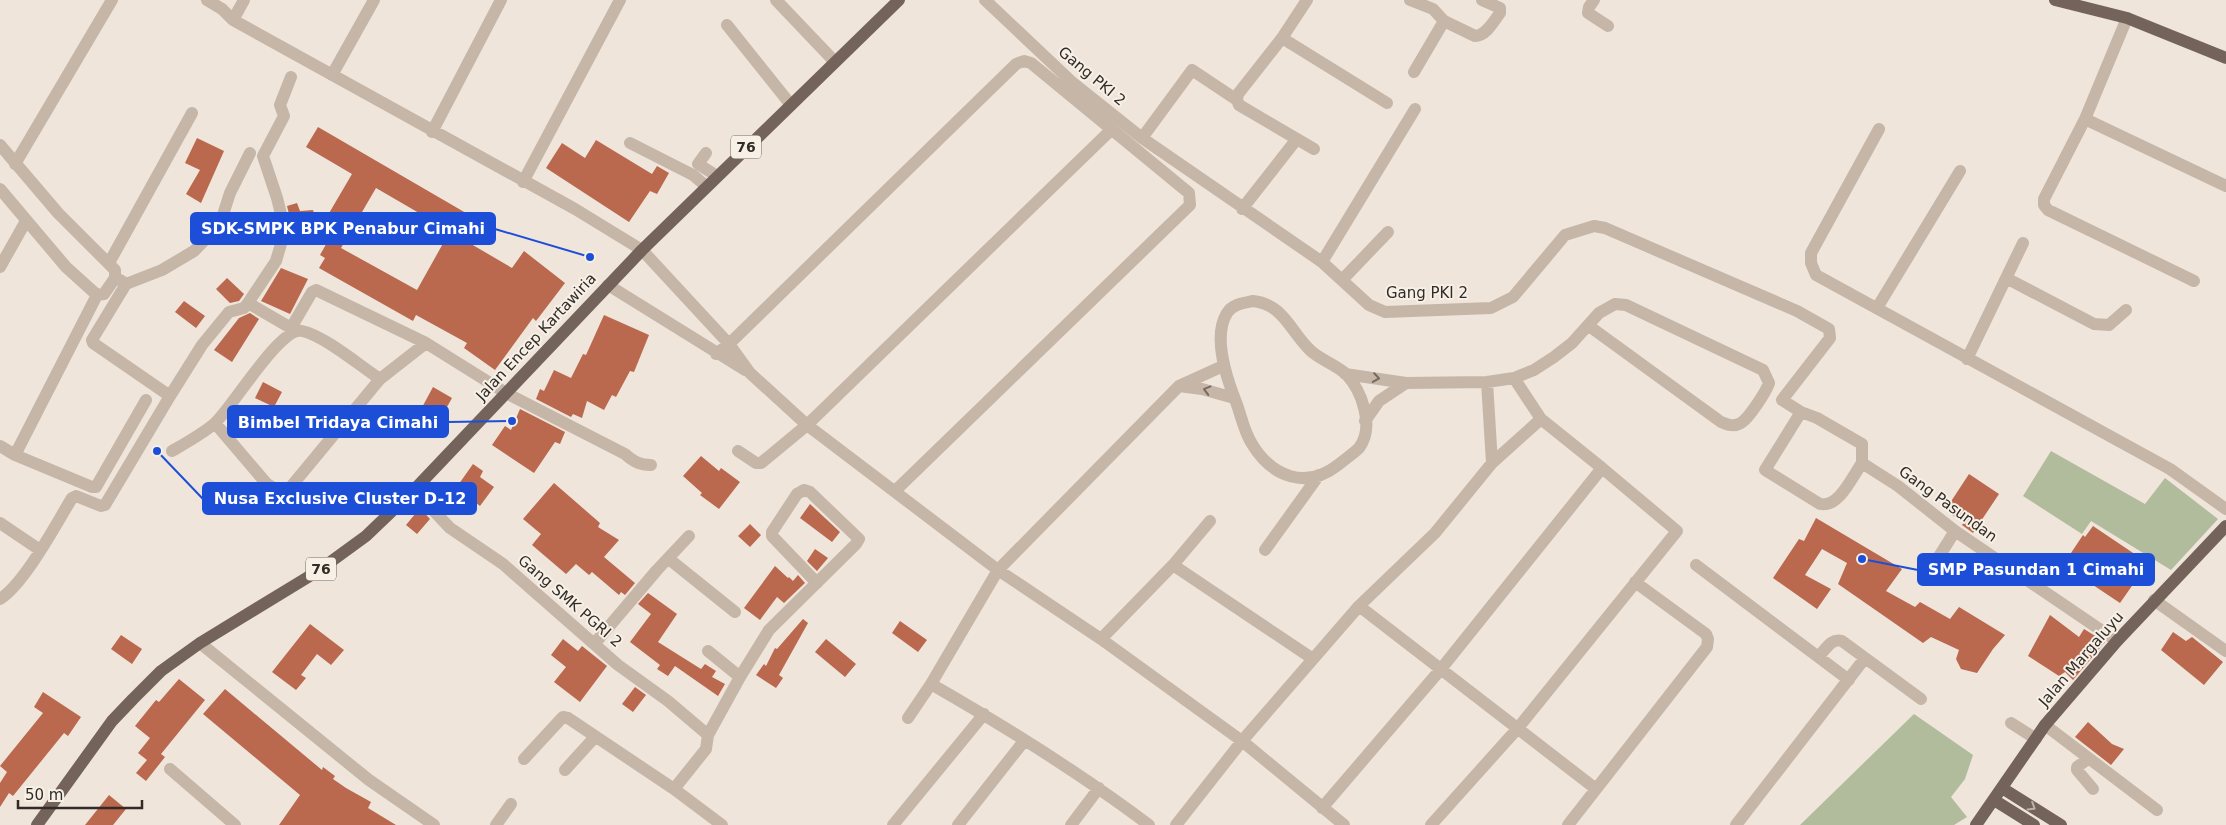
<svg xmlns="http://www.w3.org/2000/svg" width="2226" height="825" viewBox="0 0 2226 825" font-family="'DejaVu Sans',sans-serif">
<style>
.green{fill:#b1bc9c}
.building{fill:#ba684e;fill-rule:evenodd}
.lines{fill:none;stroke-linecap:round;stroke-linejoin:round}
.minor{stroke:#c6b6a8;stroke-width:12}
.major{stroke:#74635a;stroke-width:12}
.oneway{stroke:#756a61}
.oneway2{stroke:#bcb1a7}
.labels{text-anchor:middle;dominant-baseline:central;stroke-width:4;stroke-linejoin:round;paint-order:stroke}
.shield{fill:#f7f0e6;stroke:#6e6660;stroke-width:1}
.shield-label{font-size:14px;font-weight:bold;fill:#332b27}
.street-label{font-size:15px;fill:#332b27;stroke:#f7f0e6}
.leader{fill:none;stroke:#1d4ed8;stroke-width:2}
.callout-dot{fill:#1d4ed8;stroke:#f7f0e6;stroke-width:2}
.callout{fill:#1d4ed8;stroke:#1d4ed8;stroke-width:2}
.callout-label{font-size:16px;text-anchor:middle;font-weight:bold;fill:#fff}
</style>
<rect width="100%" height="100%" fill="#efe5db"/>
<!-- green -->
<path class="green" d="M 2051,451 L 2145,504 L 2165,478 L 2218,519 L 2171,570 L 2091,521 L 2082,534 L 2023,496 Z
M 1914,714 L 1973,755 L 1965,779 L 1951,797 L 1967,817 L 1954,825 L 1800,825 Z"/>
<!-- building -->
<path class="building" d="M 318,127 L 478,220 L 466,241 L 512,268 L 524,251 L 565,283 L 536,321 L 533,318 L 495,370 L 464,348 L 467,343 L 416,315 L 413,321 L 319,268 L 325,258 L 320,255 L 329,239 L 318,232 L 352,174 L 306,147 ZM 376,188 L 450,231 L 417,290 L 341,248 Z
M 197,138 L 224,151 L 201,203 L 186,194 L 200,170 L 185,163 Z
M 596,140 L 652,174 L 657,166 L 669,173 L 657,194 L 650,191 L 629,222 L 546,168 L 562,143 L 585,158 Z
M 297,203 L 300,211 L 313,210 L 314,214 L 291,222 L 287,206 Z
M 272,213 L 276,228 L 262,232 L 261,214 Z
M 281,268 L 308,279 L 290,314 L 261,301 Z
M 227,278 L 244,294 L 239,301 L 230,303 L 216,289 Z
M 184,301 L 205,316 L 196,328 L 175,312 Z
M 250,313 L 259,319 L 232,362 L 214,350 L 239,318 Z
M 604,315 L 649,335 L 634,372 L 630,371 L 616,397 L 612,395 L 604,410 L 587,401 L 582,418 L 573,414 L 571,417 L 536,399 L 540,389 L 544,391 L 554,370 L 571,378 L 583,354 L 586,355 Z
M 263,382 L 282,392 L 274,407 L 255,398 Z
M 433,387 L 452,398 L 438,423 L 419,413 Z
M 520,409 L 565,432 L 560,444 L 555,442 L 534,473 L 492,445 L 505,426 L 511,430 Z
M 701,456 L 719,471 L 721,468 L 740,482 L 719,509 L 700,495 L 702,493 L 683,476 Z
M 473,464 L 483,471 L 480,477 L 494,487 L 480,506 L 456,488 Z
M 1969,474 L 1999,494 L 1973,533 L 1962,525 L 1964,522 L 1952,515 L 1955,510 L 1948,506 Z
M 554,483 L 600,523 L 598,527 L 619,540 L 604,557 L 635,583 L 625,595 L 621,592 L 619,595 L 592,572 L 589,575 L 576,564 L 566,574 L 532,545 L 541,534 L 523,519 Z
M 810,504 L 840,532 L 832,542 L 800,518 Z
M 420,508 L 430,519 L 417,534 L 406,525 Z
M 1816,518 L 1902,569 L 1886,591 L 1915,607 L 1920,602 L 1950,619 L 1959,607 L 2005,635 L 1993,649 L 1977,673 L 1961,669 L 1956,659 L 1959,650 L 1931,637 L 1923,643 L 1838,584 L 1847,563 L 1822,549 L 1805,575 L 1831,589 L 1817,609 L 1773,578 L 1799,539 L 1804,541 Z
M 750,524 L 761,535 L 750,547 L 738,536 Z
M 2093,526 L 2148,563 L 2120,603 L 2063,565 L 2083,535 L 2085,537 Z
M 815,549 L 828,558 L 817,571 L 807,561 Z
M 775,566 L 788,578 L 789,577 L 793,581 L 798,575 L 805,583 L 784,603 L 777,597 L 760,620 L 744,608 Z
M 648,593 L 677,614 L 658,642 L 701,669 L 705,664 L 716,671 L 712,677 L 725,684 L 718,696 L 675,666 L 668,676 L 657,669 L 660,665 L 630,642 L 651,614 L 638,604 Z
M 2050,615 L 2079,637 L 2084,629 L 2105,642 L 2073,680 L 2065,672 L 2059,676 L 2028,656 Z
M 803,619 L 808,623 L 779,675 L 783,678 L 776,688 L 756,675 L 764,664 L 766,666 L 775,648 L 777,649 Z
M 900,621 L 927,640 L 918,652 L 892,633 Z
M 310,624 L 344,650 L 331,665 L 317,654 L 301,675 L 306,678 L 296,690 L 272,672 Z
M 2173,632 L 2186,641 L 2192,637 L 2223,662 L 2204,685 L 2161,650 Z
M 121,635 L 142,649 L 132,664 L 111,649 Z
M 563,639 L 578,651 L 582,646 L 607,666 L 580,702 L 554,682 L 566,667 L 551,655 Z
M 826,639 L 856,664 L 845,677 L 815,652 Z
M 179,679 L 205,700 L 161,754 L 165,757 L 146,781 L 136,773 L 147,760 L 138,753 L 150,738 L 135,726 L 156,700 L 159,702 Z
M 635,687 L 646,695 L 633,712 L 622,704 Z
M 225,689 L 322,770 L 323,767 L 335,776 L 333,779 L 346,788 L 371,802 L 368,808 L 396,825 L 279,825 L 300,795 L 203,714 Z
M 43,692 L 81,717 L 68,736 L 64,733 L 13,796 L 9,793 L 0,807 L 0,783 L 7,772 L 0,766 L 43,713 L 34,707 Z
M 2088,722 L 2112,744 L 2124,749 L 2111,765 L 2075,737 Z
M 109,795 L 126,809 L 113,825 L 85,825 Z"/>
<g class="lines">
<!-- minor -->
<path class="minor" d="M 207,0 L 222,9 L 233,20 L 575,209 L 642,250 L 729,344 L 750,373 L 807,425 L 998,570 L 1101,639 L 1242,741 L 1344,825
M 776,0 L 835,62
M 985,0 L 1073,83 L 1142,138 L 1322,262 L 1369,305 L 1385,312 L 1491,308 L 1513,297 L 1565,235 L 1594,226 L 1605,228 L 1797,311 L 1829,329 L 1830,338 L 1782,400 L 1801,412
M 1307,0 L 1282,38 L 1238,94 L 1237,100 L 1239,105 L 1314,149
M 1410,0 L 1433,9 L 1444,21 L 1475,36 C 1486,36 1494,21 1500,13 L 1500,8 L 1482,0
M 1594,0 L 1589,7 L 1588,13 L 1608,26
M 2127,18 L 2085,119 L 2044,199 L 2044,205 L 2048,210 L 2194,281
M 233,20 L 244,0
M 727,25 L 791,105
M 1282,38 L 1387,103
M 1414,72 L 1444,21
M 332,75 L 374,0
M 291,77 L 280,105 L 284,116 L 263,156 L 277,198 L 285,230 L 276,261 L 248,303 L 291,328 L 312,292 L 316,290 L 426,343 L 506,393 L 625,454 C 634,462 640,465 651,465
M 2085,119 L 2226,186
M 1879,129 L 1811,253 L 1811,263 L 1816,275 L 2170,469 L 2226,509
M 432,132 L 501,0
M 1142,138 L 1192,70 L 1237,100
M 630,143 L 693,175 L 706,186
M 0,145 L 58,213 L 115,270 L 115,278 L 104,294 L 97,295 L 66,267 L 0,189
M 706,153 L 698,164 L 717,176
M 15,164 L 112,0
M 523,182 L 620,0
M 1242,209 L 1296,140
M 1322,262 L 1415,109
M 109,263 L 192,113
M 0,267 L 26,221
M 2006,278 L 2094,324 L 2109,325 L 2126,310
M 120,280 L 126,284 L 162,270 L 194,251 L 220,224 L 230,193 L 250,153
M 1342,280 L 1388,232
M 608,285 L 745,370
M 1253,301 C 1284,304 1291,333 1311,351 C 1321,360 1336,365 1346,374 C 1362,391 1375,427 1359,448 C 1353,454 1345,459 1338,465 C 1306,490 1272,477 1252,444 C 1244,432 1241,415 1236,402 C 1227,379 1212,337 1227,313 C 1233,304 1243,303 1253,301 Z
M 1877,308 L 1960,171
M 716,354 L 729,344 L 1016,64 L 1024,61 L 1031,63 L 1189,193 L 1190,205 L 895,491
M 1967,359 L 2023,243
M 1345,374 L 1406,383 L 1487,382 L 1514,378 L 1534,370 L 1554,357 L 1572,343 L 1599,313 L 1615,304 L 1626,305 L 1763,370 L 1769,383 C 1766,392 1749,418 1741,423 C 1734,427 1728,425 1721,422 L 1589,326
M 1514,378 L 1541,419 L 1602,468
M 1487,382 L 1492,463
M 1179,386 L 1202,389 L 1234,398
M 170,396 L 202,345 L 229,312 L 244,308 L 248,303
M 1365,421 L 1379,401 L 1406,383
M 215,423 L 266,483 C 274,489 279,492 289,489 L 380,379 L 426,343
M 0,446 L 15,455 L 92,487 L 96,487 L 146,400
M 172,451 C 186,443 202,434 214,424 C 231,410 280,326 302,331 C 325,336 360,366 380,379
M 738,451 L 756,463 L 761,463 L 807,425 L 1111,130
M 15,455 L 97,295
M 1862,463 L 1862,444 L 1817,418 L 1801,412 L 1765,470 L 1820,504 C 1839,508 1852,477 1862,463 L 1898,486 L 1955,531 L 2117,641
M 414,490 L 450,528 L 503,564 L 618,665 L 668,701 L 708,735
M 0,523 L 40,550
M 1265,550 L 1319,475
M 669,559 L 735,612
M 1173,565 L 1313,659
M 1696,565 L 1849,680
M 1928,574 L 1955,531
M 0,599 C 25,583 56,524 72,498 L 76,496 L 101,506 L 105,505 L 170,396 L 93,343 L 92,340 L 126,284
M 2154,600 L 2226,651
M 1359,606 L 1596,789
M 1101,639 L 1173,565 L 1210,521
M 200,643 L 369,780 L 434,825
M 595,643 L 657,570 L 689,536
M 708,651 L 740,677
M 1819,656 C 1826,649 1831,638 1842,641 L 1921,699
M 931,684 C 1006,727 1080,773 1149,825
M 908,718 L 931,684 L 998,570 L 1179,386 L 1223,366
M 2011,723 L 2036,739
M 2045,725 L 2157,810
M 524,759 L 560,720 L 563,717 L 568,718 L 674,789 L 722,825
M 2088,759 L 2077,767 L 2077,770 L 2093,789
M 170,769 L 235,825
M 565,770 L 594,738
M 674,789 L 706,749 L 708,735 L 740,677 L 769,630 L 856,544 L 859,539 L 810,492 L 804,490 L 797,494 L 772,532 L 772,536 L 817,583
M 1322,808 L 1441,669 L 1602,468 L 1677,531 L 1518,728 L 1431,825
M 496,825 L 511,804
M 893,825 L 984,714
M 958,825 L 1024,741
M 1071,825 L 1099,788
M 1176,825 L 1242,741 L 1359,606 L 1435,533 L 1492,463 L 1541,419
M 1568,825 L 1707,647 L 1708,639 L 1706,634 L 1635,582
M 1736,825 L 1865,658"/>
<!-- major -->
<path class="major" d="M 2055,0 L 2127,18 L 2226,58
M 2002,788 L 2061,825
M 1994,800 L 2034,825
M 37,825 L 112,721 L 133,699 L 161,671 L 200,643 L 318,571 L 366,536 L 414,490 L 642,250 L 899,0
M 1976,825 L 2045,725 L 2117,641 L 2226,526"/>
</g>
<!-- one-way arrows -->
<defs><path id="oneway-chevron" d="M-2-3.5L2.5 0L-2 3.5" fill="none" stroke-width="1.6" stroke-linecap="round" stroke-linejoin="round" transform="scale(1.25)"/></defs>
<g class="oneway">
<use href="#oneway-chevron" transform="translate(1376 378) rotate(9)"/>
<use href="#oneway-chevron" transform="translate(1207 390) rotate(-165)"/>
</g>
<use class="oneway2" href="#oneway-chevron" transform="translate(2032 807) rotate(32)"/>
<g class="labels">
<!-- shield labels -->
<g class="shield">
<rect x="731" y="135.5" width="30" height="23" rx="4"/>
<rect x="306" y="557.5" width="30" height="23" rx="4"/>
</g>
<g class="shield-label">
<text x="746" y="147">76</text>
<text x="321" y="569">76</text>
</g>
<!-- street labels -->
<g class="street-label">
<text transform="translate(1092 76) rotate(40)">Gang PKI 2</text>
<text x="1427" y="293">Gang PKI 2</text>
<text transform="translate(536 337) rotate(-47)">Jalan Encep Kartawiria</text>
<text transform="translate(1948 504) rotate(36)">Gang Pasundan</text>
<text transform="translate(570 601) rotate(41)">Gang SMK PGRI 2</text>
<text transform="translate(2081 659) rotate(-49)">Jalan Margaluyu</text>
</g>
</g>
<!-- callouts -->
<path class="leader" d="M590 257L495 229M512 421L448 422M157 451L203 499M1862 559L1918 570"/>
<g class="callout-dot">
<circle cx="590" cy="257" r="5"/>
<circle cx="512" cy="421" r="5"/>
<circle cx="157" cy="451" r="5"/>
<circle cx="1862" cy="559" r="5"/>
</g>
<g class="callout">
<rect x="191" y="213" width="304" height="31" rx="5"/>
<rect x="228" y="406" width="220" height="31" rx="5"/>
<rect x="203" y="483" width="273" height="31" rx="5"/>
<rect x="1918" y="554" width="236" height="31" rx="5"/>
</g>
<g class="callout-label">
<text x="343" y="234">SDK-SMPK BPK Penabur Cimahi</text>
<text x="338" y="428">Bimbel Tridaya Cimahi</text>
<text x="340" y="504">Nusa Exclusive Cluster D-12</text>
<text x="2036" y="575">SMP Pasundan 1 Cimahi</text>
</g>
<!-- scale -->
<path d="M18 800v8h124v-8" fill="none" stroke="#332b27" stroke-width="2.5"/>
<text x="25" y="800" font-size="15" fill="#332b27" stroke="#f7f0e6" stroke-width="4" paint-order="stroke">50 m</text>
</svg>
